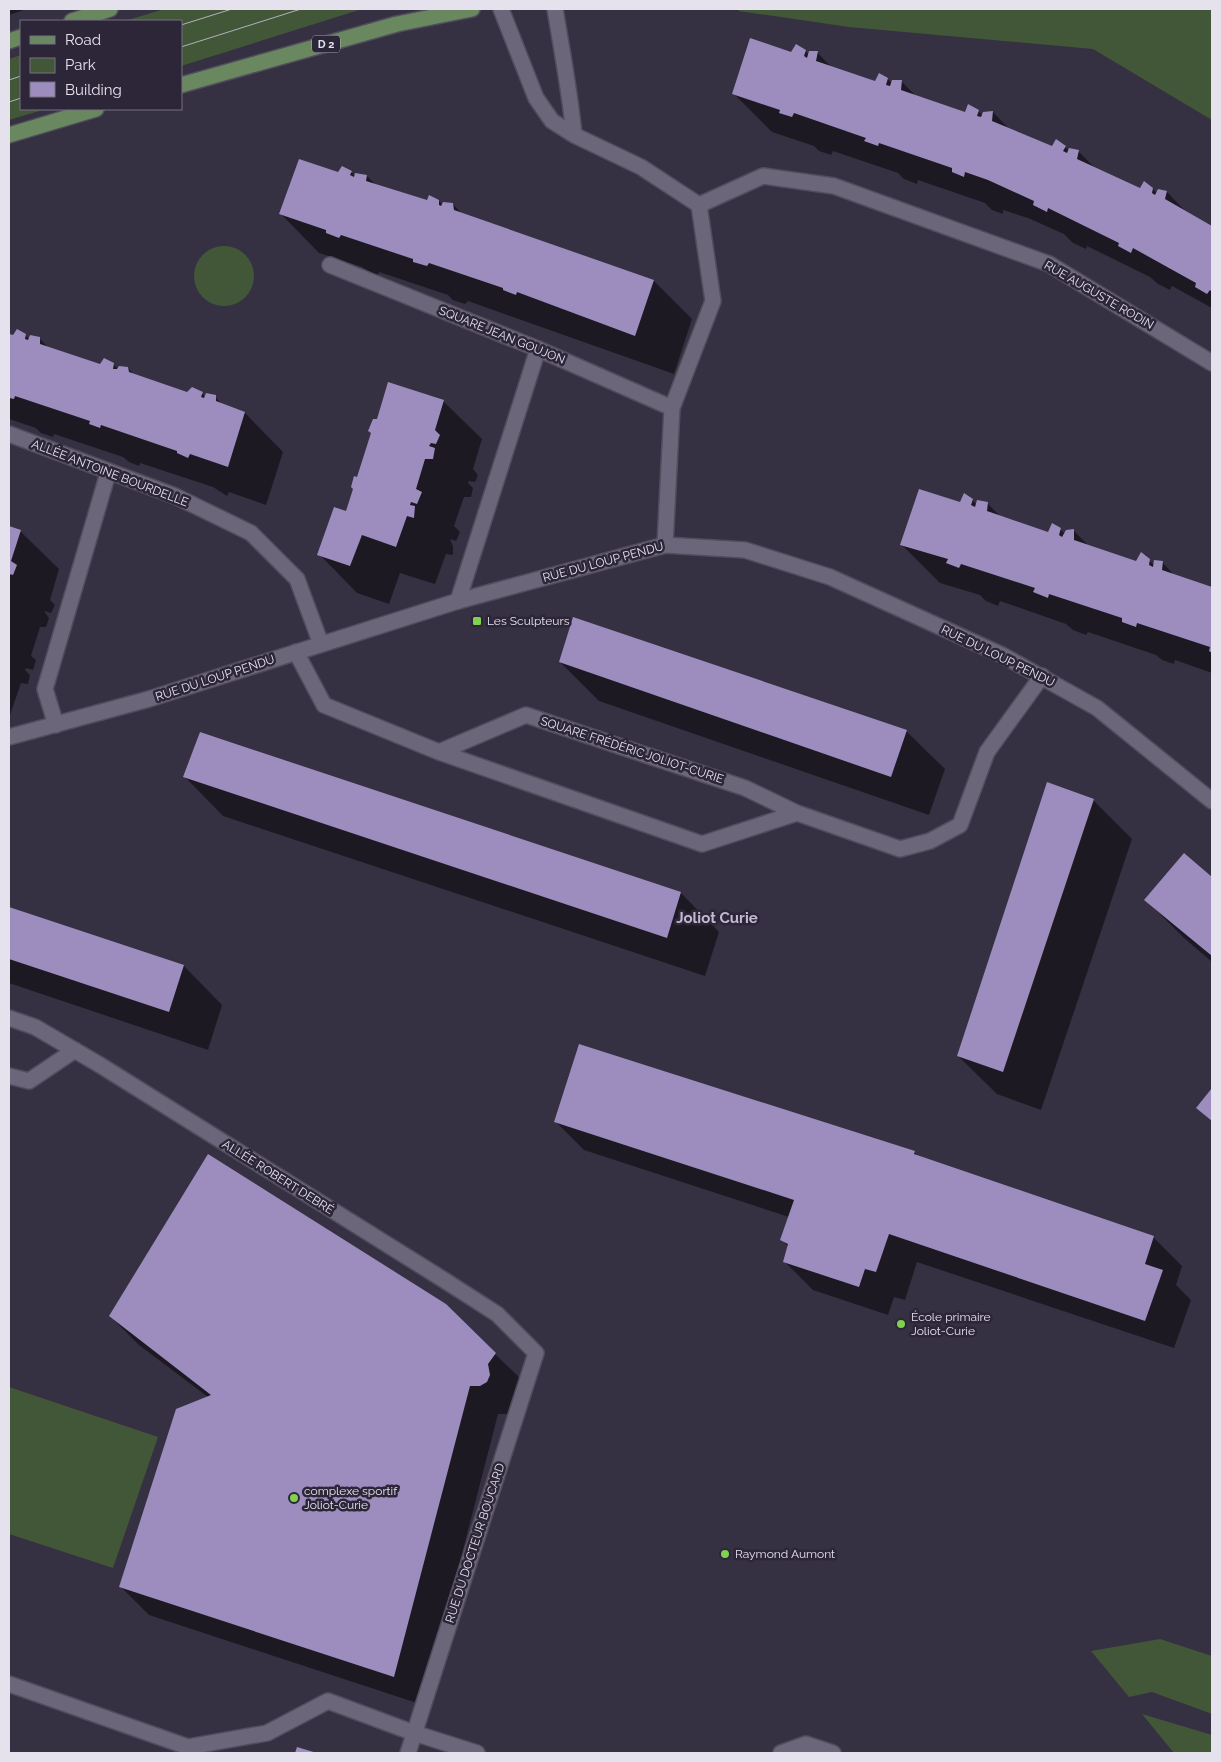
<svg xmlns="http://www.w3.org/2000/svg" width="1221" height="1762" viewBox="0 0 1221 1762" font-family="Raleway,sans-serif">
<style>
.green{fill:#425738}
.shadow{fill:#0007}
.building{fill:#9c8dbe}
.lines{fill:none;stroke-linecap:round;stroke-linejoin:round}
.service-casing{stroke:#514d5c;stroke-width:18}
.minor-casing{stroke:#514d5c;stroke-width:18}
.primary-casing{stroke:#514d5c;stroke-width:18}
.service{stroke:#6c667b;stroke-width:15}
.minor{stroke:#6c667b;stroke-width:15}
.primary{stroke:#6a885f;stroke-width:15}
.tram{stroke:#b4b0be;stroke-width:1}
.poi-dot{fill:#81d050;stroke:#2c2638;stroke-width:2}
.labels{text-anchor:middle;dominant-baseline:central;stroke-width:5;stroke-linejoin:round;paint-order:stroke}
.shield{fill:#2c2638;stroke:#aeaab7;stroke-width:1}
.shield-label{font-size:11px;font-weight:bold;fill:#e5e2ee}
.street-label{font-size:12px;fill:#e5e2ee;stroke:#2c2638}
.poi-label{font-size:12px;fill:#e5e2ee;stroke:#2c2638;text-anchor:start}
.quarter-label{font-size:15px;font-weight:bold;fill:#c1bad2;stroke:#2c2638}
</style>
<rect width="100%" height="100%" fill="#363043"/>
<!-- green -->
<path class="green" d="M 164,9 L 362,9 L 181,66 L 181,21 L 125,21 Z
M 738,9 L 1212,9 L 1212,120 L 1093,49 L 849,27 L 739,11 Z
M 21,55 L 21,109 L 46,109 L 9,120 L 9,59 Z
M194 276a30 30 0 1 1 60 0a30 30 0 1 1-60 0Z
M 9,1387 L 158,1437 L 113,1568 L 9,1534 Z
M 1160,1639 L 1212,1656 L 1212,1714 L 1152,1692 L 1129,1697 L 1091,1651 Z
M 1142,1714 L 1212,1735 L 1212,1753 L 1174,1753 Z"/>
<!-- shadow -->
<path class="shadow" d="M 9,9 L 23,9 L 24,10 L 9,15 Z
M 805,51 L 809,55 L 817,52 L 832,68 L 876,83 L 888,79 L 892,84 L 901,81 L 917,97 L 966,114 L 978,111 L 983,116 L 984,113 L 993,112 L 1010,130 L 1052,148 L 1065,147 L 1069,151 L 1078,151 L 1096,169 L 1140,189 L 1153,189 L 1157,194 L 1167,192 L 1188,214 L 1212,227 L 1212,308 L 1172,286 L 1170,290 L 1158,284 L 1150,277 L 1087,246 L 1086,249 L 1073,243 L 1064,234 L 1028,218 L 1003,210 L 1003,214 L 992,210 L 985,203 L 918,180 L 917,184 L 904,179 L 898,173 L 833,151 L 831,155 L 819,151 L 814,146 L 772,132 L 733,93 L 791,53 Z
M 351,172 L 355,176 L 367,176 L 376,185 L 427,201 L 439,201 L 443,205 L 453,204 L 462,214 L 654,281 L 692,319 L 674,374 L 468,301 L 465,304 L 453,300 L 448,295 L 379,272 L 377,276 L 362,267 L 319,253 L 281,214 L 339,173 Z
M 9,335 L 13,337 L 25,335 L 29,339 L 40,339 L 50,349 L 100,365 L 113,364 L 118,369 L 128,368 L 135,376 L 187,394 L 202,393 L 206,398 L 215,397 L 224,406 L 245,413 L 283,452 L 266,505 L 229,492 L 227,496 L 213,487 L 140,463 L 139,466 L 129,462 L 123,457 L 54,434 L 53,437 L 41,433 L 36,428 L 9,419 Z
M 443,401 L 482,439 L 473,469 L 478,475 L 475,482 L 469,481 L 468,483 L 473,488 L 471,497 L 464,497 L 454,526 L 460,532 L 456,541 L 450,539 L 453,546 L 453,555 L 446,554 L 435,584 L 400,573 L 389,604 L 357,593 L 319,554 L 347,512 L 358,478 Z
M 972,500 L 977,505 L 987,503 L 1001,517 L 1049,533 L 1060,529 L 1065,534 L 1074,531 L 1089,546 L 1136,562 L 1149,560 L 1154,565 L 1162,562 L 1175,576 L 1212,588 L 1212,673 L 1175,660 L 1174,664 L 1162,660 L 1156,655 L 1088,632 L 1086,635 L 1073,630 L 1066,624 L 1000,601 L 998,606 L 986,601 L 980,595 L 940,583 L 901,544 L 960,503 Z
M 9,527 L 20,531 L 59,569 L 50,600 L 55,605 L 51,613 L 44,611 L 49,618 L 46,627 L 40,627 L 31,656 L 36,660 L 33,670 L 26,668 L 25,670 L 30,675 L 28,684 L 21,683 L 10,715 Z
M 560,662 L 906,731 L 945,769 L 929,815 L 599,701 Z
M 200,733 L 681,893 L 719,932 L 705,976 L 223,816 L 185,777 Z
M 1093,800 L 1132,839 L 1041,1110 L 997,1094 L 958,1056 Z
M 1184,855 L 1212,879 L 1212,962 L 1184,938 L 1146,900 Z
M 9,908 L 184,966 L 222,1005 L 208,1050 L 9,983 Z
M 555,1121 L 914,1152 L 920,1158 L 1153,1237 L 1182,1266 L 1176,1285 L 1191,1300 L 1174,1348 L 917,1262 L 905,1300 L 894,1297 L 888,1315 L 813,1290 L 784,1261 L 789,1247 L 782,1240 L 789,1217 L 584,1150 Z
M 110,1316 L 495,1354 L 524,1382 L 509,1414 L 498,1414 L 423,1705 L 149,1615 L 120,1586 L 208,1397 L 139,1345 Z"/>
<!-- building -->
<path class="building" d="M 750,38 L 791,52 L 796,44 L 806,50 L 804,56 L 807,58 L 809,51 L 818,51 L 816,61 L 875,81 L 879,73 L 888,78 L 886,85 L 890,86 L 892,80 L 902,80 L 901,90 L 965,112 L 968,104 L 979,110 L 977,116 L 981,117 L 983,112 L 993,111 L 992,121 L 1052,146 L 1056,139 L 1066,146 L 1063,151 L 1067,153 L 1069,148 L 1079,150 L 1077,159 L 1140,188 L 1144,181 L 1153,188 L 1152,193 L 1155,195 L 1158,189 L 1167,191 L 1165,199 L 1212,226 L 1212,292 L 1210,290 L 1207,294 L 1195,287 L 1196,283 L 1133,248 L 1131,253 L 1118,246 L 1119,243 L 1048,208 L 1047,212 L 1033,205 L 1034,201 L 988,180 L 965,172 L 964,177 L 952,172 L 952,168 L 879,143 L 878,146 L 864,141 L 866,138 L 794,113 L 792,117 L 779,113 L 780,110 L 732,94 Z
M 299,159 L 338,172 L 342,166 L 352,171 L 350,175 L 354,177 L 355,173 L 367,175 L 366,181 L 427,200 L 429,195 L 439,200 L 439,205 L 441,206 L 443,202 L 453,203 L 454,210 L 654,280 L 635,336 L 517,292 L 516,295 L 503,290 L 503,288 L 429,263 L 427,266 L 413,262 L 413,259 L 341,235 L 339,238 L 326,233 L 326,230 L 279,214 Z
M 17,329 L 26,334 L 25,339 L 28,340 L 30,335 L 40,337 L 40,344 L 100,364 L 104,358 L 114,363 L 113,369 L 117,369 L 119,366 L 128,367 L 129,372 L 187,392 L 192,387 L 203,392 L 201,397 L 204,398 L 206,393 L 216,395 L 216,401 L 245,412 L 228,467 L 190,454 L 188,458 L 177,453 L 177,451 L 101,425 L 100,428 L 89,424 L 90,421 L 15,396 L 14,399 L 9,398 L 9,334 L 13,335 Z
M 388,382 L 444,400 L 435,430 L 440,435 L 436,444 L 431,443 L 429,446 L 435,448 L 433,459 L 425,459 L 416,489 L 422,492 L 417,504 L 411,502 L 410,505 L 415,506 L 414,518 L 407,516 L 396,547 L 362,535 L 350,566 L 317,555 L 334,507 L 346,511 L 353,489 L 351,487 L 354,476 L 357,477 L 371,433 L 368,431 L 373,419 L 377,419 Z
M 919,489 L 960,502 L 964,493 L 973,499 L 971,505 L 975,507 L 977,500 L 988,502 L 987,511 L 1048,532 L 1052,523 L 1061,528 L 1059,535 L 1062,537 L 1066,530 L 1074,529 L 1074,540 L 1136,561 L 1141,552 L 1150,559 L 1149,565 L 1153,567 L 1154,560 L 1163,561 L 1162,570 L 1212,587 L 1212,653 L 1209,651 L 1210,647 L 1137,623 L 1136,627 L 1122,622 L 1122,618 L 1049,594 L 1048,598 L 1033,592 L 1035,588 L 961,564 L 959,568 L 946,563 L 948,559 L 900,545 Z
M 9,526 L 21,530 L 11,561 L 17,565 L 13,575 L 9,574 Z
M 573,617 L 907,730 L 891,777 L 559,662 Z
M 200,732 L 681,892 L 667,938 L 183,777 Z
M 1047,782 L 1094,799 L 1003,1072 L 957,1056 Z
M 1184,853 L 1212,877 L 1212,956 L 1144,900 Z
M 9,907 L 184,965 L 169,1012 L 9,959 Z
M 579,1044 L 915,1151 L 914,1154 L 1154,1236 L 1145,1264 L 1163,1270 L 1145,1321 L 889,1234 L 876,1272 L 865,1269 L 859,1287 L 783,1262 L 788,1244 L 780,1240 L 794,1200 L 554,1122 Z
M 1212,1088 L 1212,1121 L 1196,1108 Z
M 208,1154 L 446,1304 L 496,1353 L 488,1364 L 490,1375 L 487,1382 L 480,1386 L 470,1386 L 394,1677 L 119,1587 L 176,1409 L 211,1395 L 109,1316 Z
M 297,1747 L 317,1753 L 295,1753 Z"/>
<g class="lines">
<!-- service casing -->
<g class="service-casing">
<path id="service" d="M 458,601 L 538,349
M 296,652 L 324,705 L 439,752 L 702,844 L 797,813 L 745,788 L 526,715 L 439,752
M 797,813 L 900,849 L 930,841 L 960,825 L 987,752 L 1042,676
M 414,1733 L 477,1753
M 781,1753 L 806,1744 L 833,1753"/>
</g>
<!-- minor casing -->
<g class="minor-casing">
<path id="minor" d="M 501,9 L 536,98 L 552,121 L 574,135 L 641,167 L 699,205 L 713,301 L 672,408 L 665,545
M 555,9 C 562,51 570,92 574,135
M 699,205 L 763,176 L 834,186 L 1049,264 L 1212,363
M 330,265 L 538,349 L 672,408
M 9,434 L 175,496 L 251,533 L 297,579 L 321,644
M 56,725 L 45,689 L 108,473
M 9,737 L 149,699 L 458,601 L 665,545 L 745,550 L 830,577 L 1002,655 L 1097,708 L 1212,801
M 9,1018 L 35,1027 L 100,1065 L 444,1280 L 497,1314 L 536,1353 L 408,1753
M 9,1076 L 29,1081 L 75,1050
M 9,1684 L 188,1747 L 267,1733 L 328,1701 L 414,1733"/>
</g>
<!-- primary casing -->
<g class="primary-casing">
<path id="primary" d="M 72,21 L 110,9
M 9,41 L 21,37
M 181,85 L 397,24 L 472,9
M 9,135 L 96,109"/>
</g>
<!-- service -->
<use href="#service" class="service"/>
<!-- minor -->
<use href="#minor" class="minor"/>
<!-- primary -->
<use href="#primary" class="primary"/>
<!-- tram -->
<path class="tram" d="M 181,25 L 232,9
M 181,47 L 301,9
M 9,80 L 21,76
M 9,102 L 21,98"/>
</g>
<!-- markers -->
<g class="poi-dot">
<rect x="472" y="616" width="10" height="10" rx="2.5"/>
<circle cx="901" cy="1324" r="5"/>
<circle cx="294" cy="1498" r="5"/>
<circle cx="725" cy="1554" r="5"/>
</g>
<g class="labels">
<!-- shield labels -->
<rect class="shield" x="312" y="35.5" width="28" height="17" rx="4"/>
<g class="shield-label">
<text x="326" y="44">D 2</text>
</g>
<!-- street labels -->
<g class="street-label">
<text transform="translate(1099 295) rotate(30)">RUE AUGUSTE RODIN</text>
<text transform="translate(502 335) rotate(22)">SQUARE JEAN GOUJON</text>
<text transform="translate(110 473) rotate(21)">ALLÉE ANTOINE BOURDELLE</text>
<text transform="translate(603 562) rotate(-15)">RUE DU LOUP PENDU</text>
<text transform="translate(998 656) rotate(26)">RUE DU LOUP PENDU</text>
<text transform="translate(215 678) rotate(-18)">RUE DU LOUP PENDU</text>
<text transform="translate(632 750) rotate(18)">SQUARE FRÉDÉRIC JOLIOT-CURIE</text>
<text transform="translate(278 1177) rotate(32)">ALLÉE ROBERT DEBRÉ</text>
<text transform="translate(475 1543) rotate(-72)">RUE DU DOCTEUR BOUCARD</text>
</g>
<!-- poi labels -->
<g class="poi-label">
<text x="487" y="621">Les Sculpteurs</text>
<text x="911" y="1317">École primaire<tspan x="911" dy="14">Joliot-Curie</tspan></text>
<text x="304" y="1491">complexe sportif<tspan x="304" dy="14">Joliot-Curie</tspan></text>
<text x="735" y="1554">Raymond Aumont</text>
</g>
<!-- quarter labels -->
<g class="quarter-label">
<text x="717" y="918">Joliot Curie</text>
</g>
</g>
<!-- border -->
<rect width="1221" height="1762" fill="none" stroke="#e5e2ee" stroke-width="20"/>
<!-- legend -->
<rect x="20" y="20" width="162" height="90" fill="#2c2638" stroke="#767181"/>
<rect x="30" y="36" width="25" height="8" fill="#6a885f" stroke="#767181"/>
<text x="65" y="45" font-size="15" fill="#e5e2ee">Road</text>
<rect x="30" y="58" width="25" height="15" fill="#425738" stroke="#767181"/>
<text x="65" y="70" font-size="15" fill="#e5e2ee">Park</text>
<rect x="30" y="82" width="25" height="15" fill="#9c8dbe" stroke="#767181"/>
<text x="65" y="95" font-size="15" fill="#e5e2ee">Building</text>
</svg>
